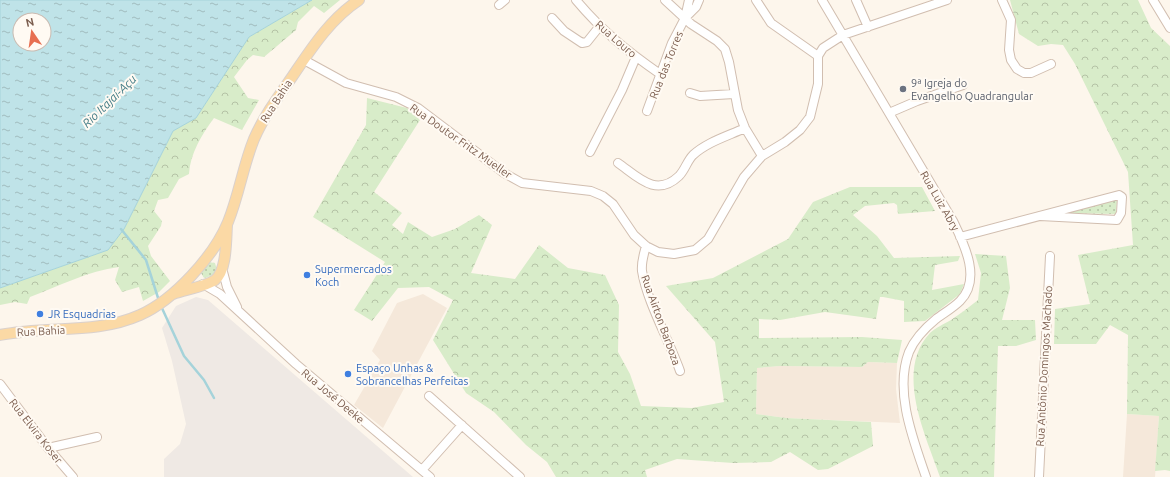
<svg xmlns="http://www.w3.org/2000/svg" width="1170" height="477" viewBox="0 0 1170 477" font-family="Ubuntu,sans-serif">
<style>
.residential{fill:#f5e8da}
.industrial{fill:#efe9e4}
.green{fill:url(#green-dots)}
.forest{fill:url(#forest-crowns)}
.water{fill:url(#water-ripples);stroke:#a5d3da;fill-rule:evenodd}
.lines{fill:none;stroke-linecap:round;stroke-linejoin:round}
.stream{stroke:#a5d3da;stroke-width:2.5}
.minor-casing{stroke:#d1beb0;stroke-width:10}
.major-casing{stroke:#dad1cd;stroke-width:12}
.minor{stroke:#fff;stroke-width:8}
.major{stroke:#fbd9a5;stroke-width:10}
.worship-dot{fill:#6b7280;stroke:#fffaf3;stroke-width:1.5}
.shop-dot{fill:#3f7fe0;stroke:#fffaf3;stroke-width:1.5}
.labels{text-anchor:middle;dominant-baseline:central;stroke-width:4;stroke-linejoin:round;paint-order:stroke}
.street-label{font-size:11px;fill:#7a5c4d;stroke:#fffaf3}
.worship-label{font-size:11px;fill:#5b616d;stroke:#fffaf3;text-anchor:start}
.shop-label{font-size:11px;fill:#366cbe;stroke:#fffaf3;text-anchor:start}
.water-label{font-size:12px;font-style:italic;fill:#437c86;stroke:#fffaf3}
</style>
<defs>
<pattern id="green-dots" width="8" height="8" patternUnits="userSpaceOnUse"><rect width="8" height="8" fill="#d8ecc9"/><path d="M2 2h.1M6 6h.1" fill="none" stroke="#b4c2a5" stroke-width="1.8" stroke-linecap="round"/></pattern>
<pattern id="forest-crowns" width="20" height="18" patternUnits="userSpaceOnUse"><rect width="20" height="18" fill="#d8ecc9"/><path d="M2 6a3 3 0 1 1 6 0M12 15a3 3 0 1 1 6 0" fill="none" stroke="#b4c2a5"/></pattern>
<pattern id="water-ripples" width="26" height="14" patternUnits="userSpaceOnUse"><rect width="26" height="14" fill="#bfe3e8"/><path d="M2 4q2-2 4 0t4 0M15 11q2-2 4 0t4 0" fill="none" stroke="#a0bbbe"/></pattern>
</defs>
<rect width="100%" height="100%" fill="#fdf6ec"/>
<!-- residential -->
<path class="residential" d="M 423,294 L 447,308 L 383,428 L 354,405 L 380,360 L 372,351 L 397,303 Z
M 868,362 L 897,363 L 896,389 L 900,423 L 786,418 L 756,414 L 757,368 L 780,366 L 862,367 Z
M 1127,414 L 1159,416 L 1155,477 L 1123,477 Z"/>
<!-- industrial -->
<path class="industrial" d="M 196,297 L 208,300 L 413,477 L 164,477 L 164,459 L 180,444 L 186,424 L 172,361 L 162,328 L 176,306 Z"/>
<!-- green -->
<path class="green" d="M 1117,200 L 1116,214 L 1063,213 Z
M 208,262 L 215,263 L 217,270 L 211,276 L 204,278 L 201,273 L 202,268 Z"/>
<!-- forest -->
<path class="forest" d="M 312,0 L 340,0 L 324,13 L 314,6 L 298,22 L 296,30 L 264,57 L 253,55 L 247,60 L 234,77 L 248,98 L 259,100 L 242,130 L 214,118 C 202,134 190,154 189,174 L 179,179 L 168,198 L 158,200 L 154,211 L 162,221 L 161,226 L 148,246 L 151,256 L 170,281 L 159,292 L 143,301 L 139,287 L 122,292 L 115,280 L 119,267 C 88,271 59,286 30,297 L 27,304 L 15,302 L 0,305 L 0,288 L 108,250 L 124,229 L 173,131 L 196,118 L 249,37 Z
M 1010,0 L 1138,0 L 1151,28 L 1170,46 L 1170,471 L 1165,470 L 1155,471 L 1159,416 L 1127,414 L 1128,335 L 1110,325 L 1096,344 L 1054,344 L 1055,309 L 1090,304 L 1078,255 L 1133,245 L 1128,172 L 1075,64 L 1063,45 L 1051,44 L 1038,46 L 1019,34 Z
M 367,98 L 407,108 L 420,120 L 374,192 L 402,213 L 392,225 L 403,234 L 408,222 L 432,237 L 455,229 L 479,215 L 492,225 L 471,273 L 515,279 L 539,245 L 568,268 L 605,275 L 619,305 L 618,352 L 630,374 L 641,406 L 692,408 L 724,402 L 715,342 L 666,286 L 713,278 L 788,239 L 813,202 L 850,187 L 922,187 L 935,211 L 898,214 L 897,205 L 894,203 L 865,206 L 853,215 L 877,236 L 894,258 L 960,256 L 958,261 L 935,265 L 932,290 L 964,284 L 960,294 L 925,321 L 904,322 L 904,301 L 883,297 L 880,297 L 876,319 L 825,312 L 780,320 L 759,319 L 759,338 L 862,337 L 902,340 L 897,363 L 868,362 L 862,367 L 780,366 L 757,368 L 756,414 L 786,418 L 871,422 L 873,446 L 828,469 L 818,470 L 790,452 L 771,462 L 733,463 L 677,459 L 645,470 L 647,477 L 556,477 L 547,462 L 526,445 L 494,412 L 466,393 L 433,340 L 453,300 L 429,287 L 398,288 L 372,321 L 354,310 L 385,262 L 313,217 L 366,125 Z
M 975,254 L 1006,256 L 1010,288 L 1002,320 L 1035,320 L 1036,340 L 1016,346 L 998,346 L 994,477 L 940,477 C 926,436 894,371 930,333 C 935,328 944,324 951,320 C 960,314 969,307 978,300 L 981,273 Z"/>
<!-- water -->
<path class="water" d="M 0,0 L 312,0 L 249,37 L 196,118 L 173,131 L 124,229 L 108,250 L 0,288 ZM 20,20 L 44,20 L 44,44 L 20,44 Z"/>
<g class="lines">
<!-- stream -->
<path class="stream" d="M 121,229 L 146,260 L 159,301
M 161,306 L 184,356 L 204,380 L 214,398"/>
<!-- minor casing -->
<g class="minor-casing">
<path id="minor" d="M 576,0 C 602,31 627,51 660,74
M 665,0 L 691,24 L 717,41 L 725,49 L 729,62 L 738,110 L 745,128 L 762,156
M 756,0 L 771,23 L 818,56
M 822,0 L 953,221 C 964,244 982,279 960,301 C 953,308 944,313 936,319 C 925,328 915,338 909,352 C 894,391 913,439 926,477
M 856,0 L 868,27
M 1002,0 L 1011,20 L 1009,50 L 1011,60 L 1017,69 L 1024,73 L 1031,73 L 1051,64
M 1153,0 L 1170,28
M 499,5 L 505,0
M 552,18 L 564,31 L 582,43 L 587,42 L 599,27
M 685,18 L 696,7 L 699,0
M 304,60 L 346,83 L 396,97 L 418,108 L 504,173 L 522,183 L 591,191 L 603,196 L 613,204 L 634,235 L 646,246 L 658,252 L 674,254 L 695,250 L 708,239 L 744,177 L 762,156 L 785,142 L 800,130 L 810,117 L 818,84 L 818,56 L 823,48 L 843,35 L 947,0
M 690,93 L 700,96 L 734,94
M 647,111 L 672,43 L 685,18 L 689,0
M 889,113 L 917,101 L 963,85
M 590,152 L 622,90 L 636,57
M 618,163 C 638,177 656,198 679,176 C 685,170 687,161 693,155 C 707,142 728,136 745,128
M 960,237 L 1119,195 L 1122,197 L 1121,213 L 1117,220 L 1040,216
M 646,246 C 644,254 641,262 642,271 C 647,302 669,340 680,371
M 222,268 L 227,287 L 237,307
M 203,284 L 220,294 L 296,364 L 430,477
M 0,384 L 48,448 L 73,477
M 429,396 L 520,477
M 48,448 L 97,437
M 422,470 L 462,425
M 1039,477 L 1050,256"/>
</g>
<!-- major casing -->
<g class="major-casing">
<path id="major" d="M 173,294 C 184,290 207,286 215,280 C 227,271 226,239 227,225
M 0,335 C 47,325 95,335 140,315 C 174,300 214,256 228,222 C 239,195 243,166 254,139 C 264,116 278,97 292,77 C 311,49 330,19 359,0"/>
</g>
<!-- minor -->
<use href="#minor" class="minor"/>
<!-- major -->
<use href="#major" class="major"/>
</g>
<!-- markers -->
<circle class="worship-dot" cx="903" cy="89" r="4"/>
<g class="shop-dot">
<circle cx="307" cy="275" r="4"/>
<circle cx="40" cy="314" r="4"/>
<circle cx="348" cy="374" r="4"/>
</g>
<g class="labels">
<!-- street labels -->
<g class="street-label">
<text transform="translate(616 39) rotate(41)">Rua Louro</text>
<text transform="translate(666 65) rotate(-68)">Rua das Torres</text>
<text transform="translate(276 101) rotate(-57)">Rua Bahia</text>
<text transform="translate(461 141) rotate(35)">Rua Doutor Fritz Mueller</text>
<text transform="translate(940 201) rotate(60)">Rua Luiz Abry</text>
<text transform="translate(661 320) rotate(70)">Rua Airton Barboza</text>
<text transform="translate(41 331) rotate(-3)">Rua Bahia</text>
<text transform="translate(1044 366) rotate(-87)">Rua Antônio Domingos Machado</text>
<text transform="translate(333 396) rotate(40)">Rua José Deeke</text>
<text transform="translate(36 431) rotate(52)">Rua Elvira Koser</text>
</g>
<!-- worship labels -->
<g class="worship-label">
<text x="911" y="83">9ª Igreja do<tspan x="911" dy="13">Evangelho Quadrangular</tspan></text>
</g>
<!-- shop labels -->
<g class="shop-label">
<text x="315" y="269">Supermercados<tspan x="315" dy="13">Koch</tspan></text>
<text x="48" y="314">JR Esquadrias</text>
<text x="356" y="368">Espaço Unhas &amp;<tspan x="356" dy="13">Sobrancelhas Perfeitas</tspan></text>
</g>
<!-- water labels -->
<g class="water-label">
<text transform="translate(109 101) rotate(-44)">Rio Itajaí-Açu</text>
</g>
</g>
<!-- north arrow -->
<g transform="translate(32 32) rotate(347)"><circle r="19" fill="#fffaf3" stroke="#cabbb1"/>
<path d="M0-3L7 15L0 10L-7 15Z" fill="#e76f51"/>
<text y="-6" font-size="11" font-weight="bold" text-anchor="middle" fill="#7a5c4d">N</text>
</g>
</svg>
